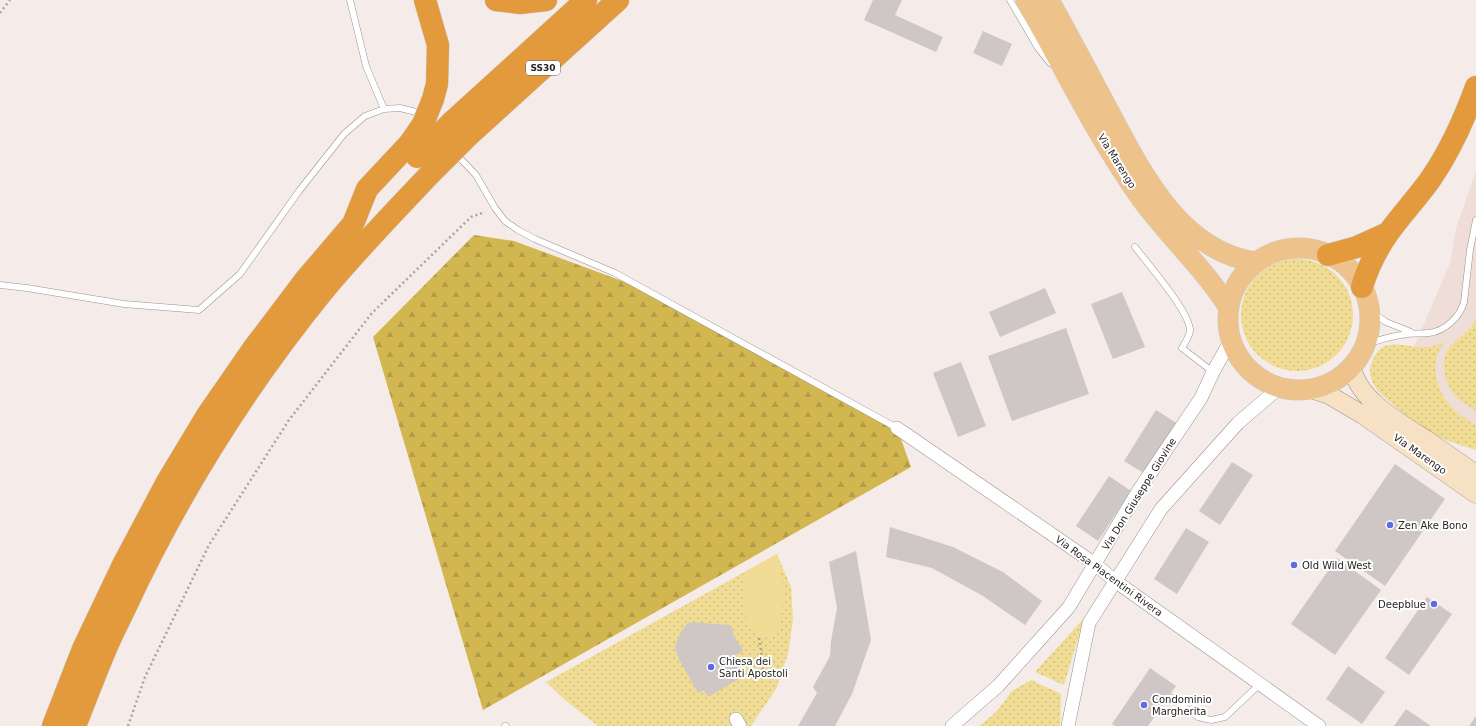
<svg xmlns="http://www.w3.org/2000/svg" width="1476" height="726" viewBox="0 0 1476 726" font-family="'DejaVu Sans',sans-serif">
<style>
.built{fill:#efded7}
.grass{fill:url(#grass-dots)}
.forest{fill:url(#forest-firs)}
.pitch{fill:#f0dc94}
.building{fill:#cfc6c6}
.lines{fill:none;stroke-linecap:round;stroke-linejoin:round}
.lane-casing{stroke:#9a928f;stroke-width:7}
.street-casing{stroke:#9a928f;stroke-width:14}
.secondary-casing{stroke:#9a928f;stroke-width:19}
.primary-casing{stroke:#cbcaca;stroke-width:21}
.highway-casing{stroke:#cbcaca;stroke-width:23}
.path{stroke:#aaa3a1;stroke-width:2.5;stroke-dasharray:2 3;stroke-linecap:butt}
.lane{stroke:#fff;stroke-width:6}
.street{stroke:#fff;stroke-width:13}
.secondary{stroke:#f7e1c5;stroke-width:18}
.primary{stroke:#eec28b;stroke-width:20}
.highway{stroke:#e39a3d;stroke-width:22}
.highway-bridge-casing{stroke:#cbcaca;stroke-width:23;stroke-linecap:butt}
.highway-bridge{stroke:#e39a3d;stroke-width:22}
.poi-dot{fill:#5e6be3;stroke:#fff;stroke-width:1.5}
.labels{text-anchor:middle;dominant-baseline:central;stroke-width:4;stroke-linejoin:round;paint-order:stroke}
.shield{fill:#fff;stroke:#686665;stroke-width:1}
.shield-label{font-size:9px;font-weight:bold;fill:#272423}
.street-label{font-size:10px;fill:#272423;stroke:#fff}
.poi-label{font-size:10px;fill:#272423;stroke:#fff;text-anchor:start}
</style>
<defs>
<pattern id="grass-dots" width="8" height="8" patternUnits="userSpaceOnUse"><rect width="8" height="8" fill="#f0dc94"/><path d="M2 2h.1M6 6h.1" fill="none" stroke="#cebd7f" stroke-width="1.8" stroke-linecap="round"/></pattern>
<pattern id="forest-firs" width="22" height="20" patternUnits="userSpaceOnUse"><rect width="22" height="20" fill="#d2b650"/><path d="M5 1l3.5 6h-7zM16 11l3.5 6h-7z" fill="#b49c46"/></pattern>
</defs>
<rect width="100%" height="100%" fill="#f5ece9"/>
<!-- built -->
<path class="built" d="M 1476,171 L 1476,450 L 1391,401 L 1450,263 L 1456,228 Z"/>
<!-- grass -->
<path class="grass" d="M1241 315a56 56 0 1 1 112 0a56 56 0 1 1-112 0Z
M 1476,319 L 1476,411 C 1469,406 1459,401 1454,394 C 1444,382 1439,359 1450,347 C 1459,337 1470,331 1476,319 Z
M 1446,341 C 1429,358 1435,388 1449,404 C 1456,413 1467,419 1476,426 L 1476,450 C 1465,446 1452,443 1441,438 C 1426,430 1382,400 1374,385 C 1370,378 1369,372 1371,364 C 1373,358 1377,351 1383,347 C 1393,341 1413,348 1425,347 C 1433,347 1439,344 1446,341 Z
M 777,554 L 791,587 L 793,619 L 788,654 L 776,689 L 751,726 L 598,726 L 565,700 L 546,682 Z
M 1084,618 L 1064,685 L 1035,672 Z
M 1031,680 L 1061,694 L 1060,726 L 980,726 L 997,711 L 1012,691 Z"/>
<!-- forest -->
<path class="forest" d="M 474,235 L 514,241 L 641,288 L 897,428 L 911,467 L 483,710 L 373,337 Z"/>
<!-- pitch -->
<path class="pitch" d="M 777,554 L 784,591 L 780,628 L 776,637 L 759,638 L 746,621 L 745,572 Z"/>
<!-- building -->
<path class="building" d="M 873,0 L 902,0 L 895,15 L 943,37 L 936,52 L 864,20 Z
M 983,31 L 1012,44 L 1002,66 L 973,53 Z
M 1045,288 L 1056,313 L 1000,337 L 989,312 Z
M 1122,292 L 1145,347 L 1113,359 L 1091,304 Z
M 1066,328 L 1089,394 L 1012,421 L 988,356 Z
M 961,362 L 986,426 L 958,437 L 933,373 Z
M 1156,410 L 1178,424 L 1147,475 L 1124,461 Z
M 1232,462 L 1253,475 L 1220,525 L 1199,511 Z
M 1395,464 L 1445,499 L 1385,586 L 1335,551 Z
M 1109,476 L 1131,491 L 1098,541 L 1076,526 Z
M 890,527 L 953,547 L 1003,572 L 1042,601 L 1025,625 L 983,596 L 932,568 L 886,557 Z
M 1186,528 L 1209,542 L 1177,594 L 1154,579 Z
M 856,551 L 871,640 L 852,694 L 835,726 L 798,726 L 817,693 L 813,687 L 830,656 L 831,641 L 837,608 L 829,562 Z
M 1337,558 L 1381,590 L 1335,655 L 1291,624 Z
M 1427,597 L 1452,614 L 1409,675 L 1385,658 Z
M 689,622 L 730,625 L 733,629 L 733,634 L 743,651 L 733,657 L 744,676 L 708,697 L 704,690 L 698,693 L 678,657 L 675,647 L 680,633 Z
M 1348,666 L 1385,692 L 1362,724 L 1326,699 Z
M 1150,668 L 1176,686 L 1148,726 L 1115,726 L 1112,724 Z
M 1406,709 L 1431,726 L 1394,726 Z
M 1476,716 L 1476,726 L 1469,726 Z"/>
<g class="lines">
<!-- lane casing -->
<g class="lane-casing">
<path id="lane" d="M 350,0 L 366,66 L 384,109
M 1010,0 L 1038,48 L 1050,63
M 455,153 L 476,175 L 495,208 L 505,221 L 518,230 L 535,239 L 615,273 L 897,428
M 1135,247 C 1147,263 1191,313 1190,331 C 1189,337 1185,343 1182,348 L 1213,372
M 0,285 L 27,288 L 124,304 L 199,310 L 240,274 L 299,191 L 344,134 L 365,116 L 384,109 L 400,108 L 416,112 L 421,118
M 1369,310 L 1386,322 L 1411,332
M 1365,345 C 1378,340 1392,336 1407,334 C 1414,333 1421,334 1429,333 C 1445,331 1460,317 1464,302 L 1470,250 L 1476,220
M 1172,698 L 1198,717 L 1211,720 L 1225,717 L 1260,684
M 505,726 L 506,726"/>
</g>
<!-- street casing -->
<g class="street-casing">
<path id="street" d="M 897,428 L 1095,564 L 1115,581 L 1319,726
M 736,719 L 740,726
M 952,726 L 998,686 L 1069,607 L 1137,493 L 1201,398 L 1213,372 L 1231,340
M 1068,726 L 1089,623 L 1161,509 L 1238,423 L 1280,387"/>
</g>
<!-- secondary casing -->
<g class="secondary-casing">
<path id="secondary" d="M 1352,366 C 1356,399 1402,424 1427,440 C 1443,451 1460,463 1476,474
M 1311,389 L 1329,395 L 1363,415 L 1476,494"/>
</g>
<!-- primary casing -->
<g class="primary-casing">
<path id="primary" d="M 1026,0 C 1063,66 1096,135 1140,197 C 1168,236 1204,268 1229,308
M 1049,0 C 1068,34 1086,68 1104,102 C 1138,165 1177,252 1257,262
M1228 319a71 71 0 1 1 142 0a71 71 0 1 1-142 0Z"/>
</g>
<!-- highway casing -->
<g class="highway-casing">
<path id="highway" d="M 425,0 L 438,45 L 437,84 L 433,99
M 496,0 L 520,3 L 546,0
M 452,122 L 586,0
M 468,136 L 618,0
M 1328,255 L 1357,247 L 1388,233
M 1362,287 C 1367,269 1378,247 1389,232 C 1402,214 1417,198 1430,180 C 1450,151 1464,120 1476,87
M 53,726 L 83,649 L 123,565 L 167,482 L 208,414 L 253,349 L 306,279 L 353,224 L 367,189 L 410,143
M 75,726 C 84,703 93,680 102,658 C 109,640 118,623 126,606 C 179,493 245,387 324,290 C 358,249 395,211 432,172"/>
</g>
<!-- path -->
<path class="path" d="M 0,13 L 10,0
M 759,638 L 763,663 L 762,679
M 128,726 L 145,677 L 209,545 L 289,420 L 372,313 L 471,217 L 485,212"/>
<!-- lane -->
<use href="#lane" class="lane"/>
<!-- street -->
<use href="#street" class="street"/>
<!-- secondary -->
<use href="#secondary" class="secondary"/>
<!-- primary -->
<use href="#primary" class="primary"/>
<!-- highway -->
<use href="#highway" class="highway"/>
<!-- highway-bridge casing -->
<g class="highway-bridge-casing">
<path id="highway-bridge" d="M 410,143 L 423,124 L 433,99
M 417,157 L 452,122
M 432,172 L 468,136"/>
</g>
<!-- highway-bridge -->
<use href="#highway-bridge" class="highway-bridge"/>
</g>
<!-- markers -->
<g class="poi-dot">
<circle cx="1390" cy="525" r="4"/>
<circle cx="1294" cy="565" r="4"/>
<circle cx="1434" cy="604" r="4"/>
<circle cx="711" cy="667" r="4"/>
<circle cx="1144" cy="705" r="4"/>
</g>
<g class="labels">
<!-- shield labels -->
<rect class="shield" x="526" y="61" width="34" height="14" rx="3"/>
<g class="shield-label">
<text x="543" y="68">SS30</text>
</g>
<!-- street labels -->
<g class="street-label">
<text transform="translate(1117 161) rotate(58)">Via Marengo</text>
<text transform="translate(1420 454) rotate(35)">Via Marengo</text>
<text transform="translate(1139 494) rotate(-58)">Via Don Giuseppe Giovine</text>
<text transform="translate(1109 576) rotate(36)">Via Rosa Piacentini Rivera</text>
</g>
<!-- poi labels -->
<g class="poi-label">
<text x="1398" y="525">Zen Ake Bono</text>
<text x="1302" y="565">Old Wild West</text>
<text x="1426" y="604" text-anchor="end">Deepblue</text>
<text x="719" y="661">Chiesa dei<tspan x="719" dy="12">Santi Apostoli</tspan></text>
<text x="1152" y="699">Condominio<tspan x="1152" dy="12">Margherita</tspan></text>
</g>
</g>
</svg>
